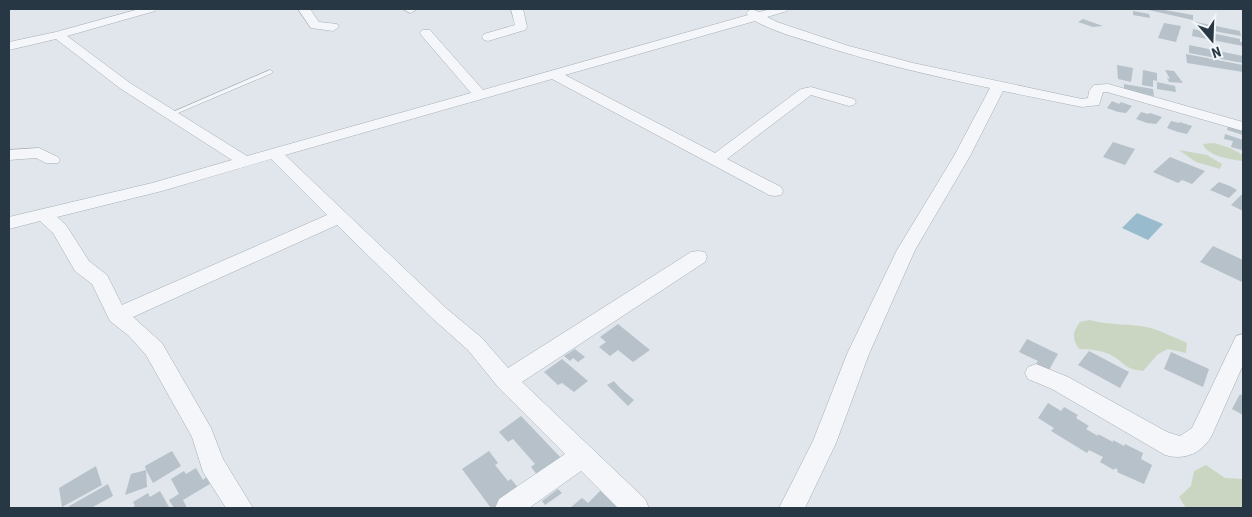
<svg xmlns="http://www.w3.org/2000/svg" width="1252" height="517" viewBox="0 0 1252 517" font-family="'Roboto Condensed',sans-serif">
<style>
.green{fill:#cad6c1}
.water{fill:#98bcce}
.building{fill:#b7c1c9}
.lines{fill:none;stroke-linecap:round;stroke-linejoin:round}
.service-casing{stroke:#a5aeb6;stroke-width:1}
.minor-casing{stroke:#a5aeb6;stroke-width:1}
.service{fill:#f4f6f9;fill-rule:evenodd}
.minor{fill:#f4f6f9;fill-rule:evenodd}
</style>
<rect width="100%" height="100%" fill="#e0e6eb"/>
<!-- green -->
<path class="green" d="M 1214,143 L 1230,148 L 1243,155 L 1243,161 C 1232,160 1207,156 1203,144 Z
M 1179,150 L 1207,155 L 1222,164 L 1220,169 L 1196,162 Z
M 1089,320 C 1110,326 1131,323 1151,328 C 1163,332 1176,338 1187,343 L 1186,353 L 1168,349 L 1158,354 L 1143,371 C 1124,369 1125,363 1111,355 C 1101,350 1089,349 1079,349 C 1072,338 1072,333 1080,322 Z
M 1206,465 L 1225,478 L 1243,479 L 1243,508 L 1186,508 L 1179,497 L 1191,486 L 1194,471 Z"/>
<!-- water -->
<path class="water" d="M 1137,213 L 1163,224 L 1148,240 L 1122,228 Z"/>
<!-- building -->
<path class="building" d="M 1144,9 L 1159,9 L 1193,15 L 1193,20 Z
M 1133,11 L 1149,14 L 1150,18 L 1133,15 Z
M 1083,19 L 1103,26 L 1093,27 L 1078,22 Z
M 1196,22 L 1240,31 L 1241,36 L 1197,28 Z
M 1164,23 L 1181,26 L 1176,42 L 1158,38 Z
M 1193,29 L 1240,39 L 1240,42 L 1243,42 L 1243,46 L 1192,36 Z
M 1189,45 L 1243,56 L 1243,63 L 1189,53 Z
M 1186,54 L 1243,65 L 1243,72 L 1187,63 Z
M 1117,65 L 1133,68 L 1131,82 L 1118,79 Z
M 1143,70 L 1157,73 L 1157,81 L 1153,80 L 1153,87 L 1142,85 Z
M 1165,70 L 1174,71 L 1183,83 L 1169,82 L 1167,78 L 1170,79 Z
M 1157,82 L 1175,86 L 1176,92 L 1157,89 Z
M 1124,84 L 1153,89 L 1154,96 L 1124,90 Z
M 1112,101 L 1119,104 L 1121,102 L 1132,106 L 1126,113 L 1118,112 L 1107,108 Z
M 1141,112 L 1148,114 L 1150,113 L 1162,117 L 1156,124 L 1147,123 L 1136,119 Z
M 1171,121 L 1179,123 L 1180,122 L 1192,126 L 1187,134 L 1178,132 L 1167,128 Z
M 1228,126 L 1243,130 L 1243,135 L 1227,130 Z
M 1225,134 L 1243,140 L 1242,150 L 1231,147 L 1233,141 L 1224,139 Z
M 1113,142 L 1135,149 L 1125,165 L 1103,157 Z
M 1170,157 L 1205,171 L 1192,184 L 1182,180 L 1178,183 L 1153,172 Z
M 1219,182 L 1230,186 L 1237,190 L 1229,198 L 1210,190 Z
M 1243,193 L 1243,211 L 1231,205 Z
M 1213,246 L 1243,260 L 1242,282 L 1200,262 Z
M 618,324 L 650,350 L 633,362 L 618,350 L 610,356 L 599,347 L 606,342 L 600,337 Z
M 1027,339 L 1058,354 L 1049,370 L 1036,364 L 1038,361 L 1019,352 Z
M 575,349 L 585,357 L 578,362 L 573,358 L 570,361 L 564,356 Z
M 1089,351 L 1129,372 L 1120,388 L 1078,365 Z
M 1171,352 L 1209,369 L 1203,387 L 1164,369 Z
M 562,359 L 588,381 L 574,392 L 562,383 L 558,385 L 544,372 Z
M 614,381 L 619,387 L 634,400 L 628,406 L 607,385 Z
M 1240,394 L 1243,396 L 1243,415 L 1232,409 Z
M 1048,403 L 1061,411 L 1064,407 L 1078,415 L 1076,418 L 1089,426 L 1086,429 L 1098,436 L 1098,434 L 1113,442 L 1113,440 L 1124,446 L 1125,444 L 1143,453 L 1141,459 L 1152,465 L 1144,484 L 1117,472 L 1118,470 L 1115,468 L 1114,470 L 1100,462 L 1103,457 L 1089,450 L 1087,453 L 1051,431 L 1054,428 L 1038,418 Z
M 521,416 L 562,459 L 539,477 L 531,467 L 535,464 L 513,439 L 508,442 L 499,432 Z
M 172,451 L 181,466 L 153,483 L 146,470 L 147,487 L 125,495 L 131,474 L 146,470 L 145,466 Z
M 489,451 L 498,463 L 495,465 L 508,481 L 511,479 L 520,490 L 493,508 L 491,508 L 462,469 Z
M 96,466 L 102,485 L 62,507 L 59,488 Z
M 196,468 L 203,480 L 206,477 L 210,484 L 183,500 L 187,508 L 174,508 L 169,500 L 179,494 L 171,479 L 184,471 L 186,474 Z
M 108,484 L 113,496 L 91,508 L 66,508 Z
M 558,489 L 562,493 L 545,505 L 542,501 Z
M 602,489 L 623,508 L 570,508 L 582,498 L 588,503 Z
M 160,491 L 169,507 L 167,508 L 131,508 L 135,506 L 133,502 L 148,493 L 150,497 Z"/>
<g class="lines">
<!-- service casing -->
<g class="service-casing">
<path id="service" d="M 270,70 L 272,71 L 272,73 L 171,116 L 167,116 L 166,115 Z"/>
</g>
<!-- minor casing -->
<g class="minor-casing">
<path id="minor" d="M 139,9 L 157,9 L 155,11 L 67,36 L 130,83 L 247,156 L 471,93 L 422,36 L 420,33 L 422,30 L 430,30 L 483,90 L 748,15 L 746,13 L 748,11 L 752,9 L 759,12 L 771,9 L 789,9 L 787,11 L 767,17 L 777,22 L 849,46 L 913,63 L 1082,99 L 1088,98 L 1089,91 L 1094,85 L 1108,84 L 1243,122 L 1243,131 L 1107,92 L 1103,92 L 1099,105 L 1082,107 L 1003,91 L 970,156 L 915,250 L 869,354 L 836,443 L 805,508 L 779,508 L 813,441 L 847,354 L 897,250 L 954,156 L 990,88 C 933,76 876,63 820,45 C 798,38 775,32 755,21 L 565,75 L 715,153 L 801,89 L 811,87 L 854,99 L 856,102 L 854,105 L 849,106 L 811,95 L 727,159 L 781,187 L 783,191 L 781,195 L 775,196 L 769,195 L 552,79 L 285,155 L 447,309 L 482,338 L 508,368 L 691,252 L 698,251 L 705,252 L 707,257 L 705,262 L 522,382 L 645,499 L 649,508 L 618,508 L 581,471 L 529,508 L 495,508 L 499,499 L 565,454 L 498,387 L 468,350 L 433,319 L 337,225 L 133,317 L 162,343 L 211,428 L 223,459 L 253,508 L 226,508 L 203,472 L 192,437 L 146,355 L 129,336 L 110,321 L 92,284 L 75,271 L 53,233 L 40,221 L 9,229 L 9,217 L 152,183 L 232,160 L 121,89 L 56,39 L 9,50 L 9,42 L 56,32 ZM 271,159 L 327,215 L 122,305 L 107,275 L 89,261 L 66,225 L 57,217 L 162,191 Z
M 298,9 L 310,9 L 319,22 L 337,24 L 339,27 L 333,31 L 311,28 Z
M 403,9 L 415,9 L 416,10 L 410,13 Z
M 511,9 L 523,9 L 527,27 L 525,30 L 488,41 L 484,40 L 482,37 L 484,34 L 515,25 Z
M 39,148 L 58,157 L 60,160 L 58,163 L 46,163 L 36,158 L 9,160 L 9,150 Z
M 1243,334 L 1243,365 L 1212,435 C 1203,453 1184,461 1165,455 L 1052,389 L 1028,379 L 1025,373 L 1028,367 L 1036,364 L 1068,377 L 1167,432 L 1180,436 L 1192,428 L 1236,336 Z"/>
</g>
<!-- service -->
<use href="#service" class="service"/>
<!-- minor -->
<use href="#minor" class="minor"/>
</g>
<!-- border -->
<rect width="1252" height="517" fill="none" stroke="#273744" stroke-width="20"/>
<!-- north arrow -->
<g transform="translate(1212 40) rotate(161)" stroke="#f0f5f8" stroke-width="4" paint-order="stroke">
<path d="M0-4L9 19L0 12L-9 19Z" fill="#273744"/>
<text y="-8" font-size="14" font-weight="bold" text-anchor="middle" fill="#273744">N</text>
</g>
</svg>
